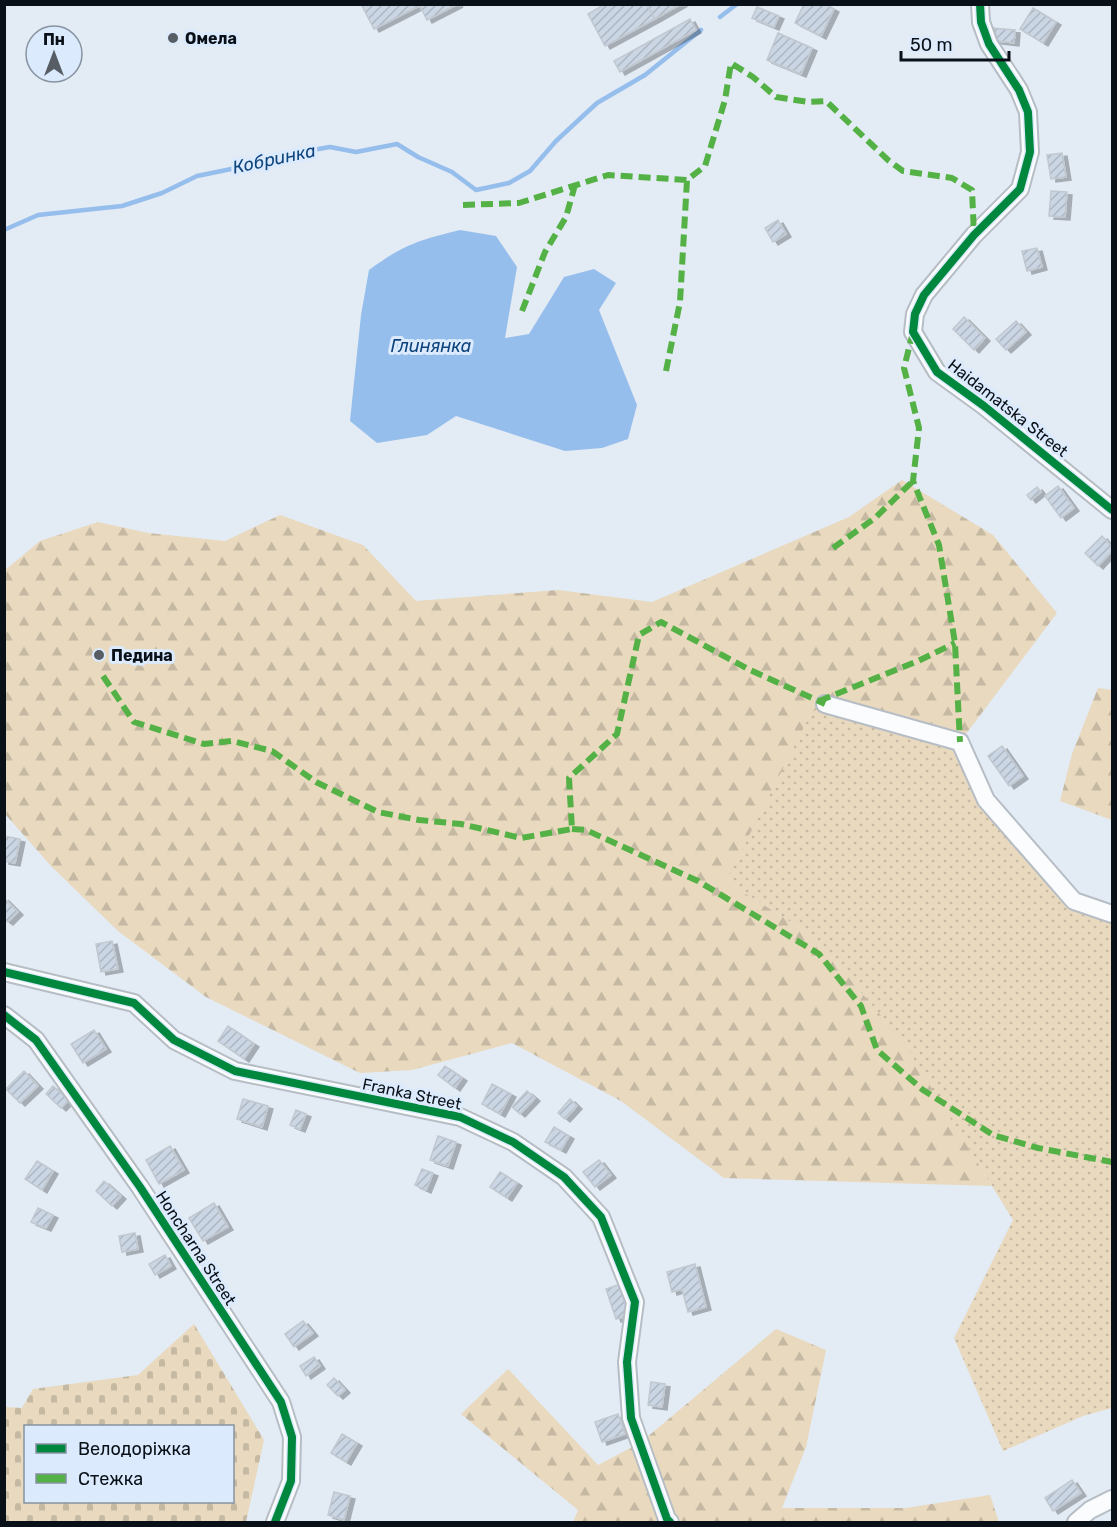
<svg xmlns="http://www.w3.org/2000/svg" width="1117" height="1527" viewBox="0 0 1117 1527" font-family="Rubik,sans-serif">
<style>
.forest{fill:url(#forest-firs)}
.cemetery{fill:url(#cemetery-stones);fill-rule:evenodd}
.garden{fill:url(#garden-dots)}
.water{fill:#96beec}
.lines{fill:none;stroke-linecap:round;stroke-linejoin:round}
.stream{stroke:#96beec;stroke-width:4.5}
.building{fill:url(#building-hatch);stroke:#c1c8d0;stroke-width:1.5;filter:url(#shadow)}
.minor-casing{stroke:#b6bdc5;stroke-width:20}
.minor{stroke:#fbfcfd;stroke-width:16}
.quiet{stroke:#54b145;stroke-width:6;stroke-dasharray:12 6;stroke-linecap:butt}
.cycleway-casing{stroke:#dbeafc;stroke-width:11}
.cycleway{stroke:#00873e;stroke-width:8}
.poi-dot{fill:#565d64;stroke:#dbeafc;stroke-width:2}
.labels{text-anchor:middle;dominant-baseline:central;stroke-width:6;stroke-linejoin:round;paint-order:stroke}
.poi-label{font-size:16px;font-weight:bold;fill:#0a1017;stroke:#dbeafc;text-anchor:start}
.street-label{font-size:16px;fill:#0a1017;stroke:#dbeafc}
.water-label{font-size:18px;font-style:italic;fill:#0d447d;stroke:#dbeafc}
</style>
<defs>
<pattern id="forest-firs" width="22" height="20" patternUnits="userSpaceOnUse" patternTransform="scale(1.5)"><rect width="22" height="20" fill="#e9d9be"/><path d="M5 1l3.5 6h-7zM16 11l3.5 6h-7z" fill="#c6b9a3"/></pattern>
<pattern id="cemetery-stones" width="16" height="16" patternUnits="userSpaceOnUse" patternTransform="scale(1.5)"><rect width="16" height="16" fill="#e9d9be"/><path d="M2 7V4a2 2 0 0 1 4 0v3zM10 15v-3a2 2 0 0 1 4 0v3z" fill="#c6b9a3"/></pattern>
<pattern id="garden-dots" width="8" height="8" patternUnits="userSpaceOnUse" patternTransform="scale(1.5)"><rect width="8" height="8" fill="#e9d9be"/><path d="M2 2h.1M6 6h.1" fill="none" stroke="#c6b9a3" stroke-width="1.8" stroke-linecap="round"/></pattern>
<pattern id="building-hatch" width="6" height="6" patternUnits="userSpaceOnUse" patternTransform="scale(1.5)"><rect width="6" height="6" fill="#cbd6e4"/><path d="M-1 1l2-2M0 6l6-6M5 7l2-2" fill="none" stroke="#adb7c3"/></pattern>
<filter id="shadow"><feDropShadow dx="5" dy="3" stdDeviation="0" flood-color="#0004"/></filter>
</defs>
<rect width="100%" height="100%" fill="#e3ebf4"/>
<!-- forest -->
<path class="forest" d="M 902,480 L 993,535 L 1057,613 L 960,742 L 726,881 L 813,936 L 903,1040 L 992,1186 L 724,1178 L 621,1101 L 512,1043 L 412,1070 L 360,1073 L 206,997 L 118,931 L 51,866 L 5,814 L 4,571 L 40,541 L 98,522 L 148,533 L 225,541 L 280,515 L 363,545 L 416,601 L 558,590 L 652,602 L 849,517 Z
M 1098,688 L 1112,690 L 1112,820 L 1060,801 L 1072,754 Z
M 776,1329 L 826,1350 L 806,1447 L 782,1508 L 906,1508 L 990,1495 L 999,1522 L 675,1522 L 667,1519 L 657,1522 L 573,1522 L 578,1510 L 461,1414 L 508,1369 L 598,1465 L 640,1443 Z"/>
<!-- cemetery -->
<path class="cemetery" d="M 194,1324 L 264,1440 L 246,1522 L 5,1522 L 5,1407 L 22,1408 L 33,1389 L 138,1375 ZM 26,1426 L 232,1426 L 232,1502 L 26,1502 Z"/>
<!-- garden -->
<path class="garden" d="M 825,704 L 960,742 L 986,800 L 1074,901 L 1112,914 L 1112,1408 L 1083,1416 L 1003,1451 L 954,1338 L 1013,1220 L 902,1040 L 813,936 L 726,881 L 811,713 Z"/>
<!-- water -->
<path class="water" d="M 460,230 L 496,236 L 517,267 L 505,338 L 529,334 L 564,277 L 594,269 L 616,283 L 599,310 L 637,405 L 628,439 L 602,448 L 565,451 L 456,416 L 427,435 L 377,443 L 350,421 L 361,315 L 369,270 C 403,245 419,240 460,230 Z"/>
<g class="lines">
<!-- stream -->
<path class="stream" d="M 720,17 L 737,4
M 4,230 L 38,215 L 122,206 L 162,193 L 197,176 L 241,167 L 273,157 L 330,147 L 356,152 L 397,144 L 418,157 L 452,172 L 476,190 L 509,183 L 530,171 L 556,141 L 597,103 L 645,75 L 701,30"/>
</g>
<!-- building -->
<path class="building" d="M 361,4 L 419,4 L 419,6 L 374,29 Z
M 419,4 L 458,4 L 427,20 Z
M 605,4 L 647,4 L 655,19 L 605,46 L 588,14 Z
M 681,4 L 655,19 L 647,5 L 647,4 Z
M 804,4 L 825,4 L 834,9 L 821,36 L 795,23 Z
M 757,7 L 779,16 L 774,27 L 752,18 Z
M 1033,8 L 1056,22 L 1043,43 L 1020,29 Z
M 690,19 L 696,30 L 620,72 L 614,61 Z
M 992,28 L 1015,30 L 1014,43 L 990,40 Z
M 778,33 L 812,48 L 801,74 L 767,60 Z
M 1062,153 L 1066,177 L 1051,179 L 1047,155 Z
M 1051,191 L 1067,192 L 1065,217 L 1049,216 Z
M 778,220 L 786,234 L 773,242 L 765,228 Z
M 1037,248 L 1042,267 L 1027,271 L 1022,251 Z
M 964,317 L 985,338 L 974,350 L 953,329 Z
M 1016,321 L 1026,332 L 1006,350 L 996,339 Z
M 1058,486 L 1074,508 L 1061,518 L 1045,496 Z
M 1037,487 L 1041,492 L 1031,500 L 1027,495 Z
M 1102,536 L 1112,547 L 1112,551 L 1098,566 L 1085,553 Z
M 1002,746 L 1023,776 L 1009,786 L 988,756 Z
M 4,836 L 20,839 L 15,863 L 4,861 Z
M 4,898 L 18,912 L 8,922 L 4,919 Z
M 112,941 L 118,969 L 101,972 L 96,944 Z
M 228,1026 L 254,1044 L 244,1059 L 218,1041 Z
M 94,1030 L 106,1049 L 83,1063 L 71,1044 Z
M 445,1066 L 462,1078 L 455,1088 L 438,1075 Z
M 24,1071 L 38,1086 L 20,1103 L 6,1089 Z
M 492,1084 L 511,1094 L 500,1114 L 482,1104 Z
M 53,1086 L 69,1100 L 61,1108 L 46,1094 Z
M 527,1091 L 535,1098 L 520,1114 L 512,1107 Z
M 243,1099 L 268,1106 L 262,1127 L 237,1119 Z
M 570,1099 L 577,1106 L 565,1119 L 558,1113 Z
M 296,1110 L 306,1114 L 300,1129 L 290,1125 Z
M 554,1127 L 569,1136 L 561,1150 L 545,1142 Z
M 438,1136 L 456,1142 L 448,1166 L 430,1160 Z
M 170,1146 L 184,1170 L 159,1184 L 146,1160 Z
M 599,1160 L 611,1175 L 595,1187 L 583,1172 Z
M 37,1161 L 53,1171 L 42,1190 L 25,1179 Z
M 422,1169 L 433,1173 L 426,1190 L 415,1185 Z
M 500,1172 L 517,1183 L 507,1198 L 490,1187 Z
M 104,1181 L 121,1196 L 112,1206 L 96,1191 Z
M 214,1203 L 228,1227 L 203,1241 L 189,1218 Z
M 38,1208 L 53,1215 L 46,1228 L 31,1222 Z
M 135,1233 L 138,1249 L 122,1252 L 119,1236 Z
M 165,1255 L 171,1266 L 155,1275 L 149,1264 Z
M 695,1264 L 706,1307 L 688,1312 L 682,1289 L 672,1292 L 667,1272 Z
M 621,1284 L 631,1315 L 616,1319 L 606,1289 Z
M 303,1321 L 313,1333 L 294,1347 L 285,1334 Z
M 314,1357 L 320,1366 L 306,1376 L 300,1366 Z
M 334,1378 L 345,1390 L 338,1396 L 327,1385 Z
M 651,1382 L 665,1384 L 662,1407 L 648,1405 Z
M 618,1414 L 625,1434 L 602,1442 L 595,1422 Z
M 342,1434 L 357,1443 L 346,1462 L 331,1453 Z
M 1072,1480 L 1081,1493 L 1053,1511 L 1045,1498 Z
M 334,1492 L 350,1496 L 344,1520 L 328,1515 Z"/>
<g class="lines">
<!-- minor casing -->
<g class="minor-casing">
<path id="minor" d="M 980,4 L 981,22 L 989,44 L 1019,90 L 1028,112 L 1030,152 L 1020,189 L 974,235 L 924,295 L 915,314 L 913,332 L 937,372 L 984,406 L 1112,510
M 825,704 L 960,742 L 986,800 L 1074,901 L 1112,914
M 4,972 L 134,1003 L 174,1040 L 235,1071 L 460,1117 L 513,1142 L 564,1177 L 601,1217 L 635,1302 L 627,1362 L 631,1418 L 667,1519 L 670,1522
M 4,1015 L 36,1040 L 140,1187 L 281,1402 L 292,1437 L 291,1481 L 275,1522
M 1076,1522 L 1090,1510 L 1112,1499"/>
</g>
<!-- minor -->
<use href="#minor" class="minor"/>
<!-- quiet -->
<path class="quiet" d="M 463,205 L 519,203 L 608,175 L 687,180 L 705,166 L 725,100 L 731,63 L 753,77 L 776,97 L 808,102 L 826,101 L 888,160 L 903,171 L 952,178 L 972,190 L 974,235
M 522,311 L 545,252 L 566,217 L 575,185
M 913,332 L 904,368 L 919,428 L 913,481 L 939,545 L 955,643 L 960,742
M 666,371 L 680,302 L 687,180
M 833,548 L 875,518 L 913,481
M 103,676 L 134,722 L 204,744 L 232,741 L 272,751 L 316,782 L 378,812 L 419,820 L 461,824 L 521,838 L 572,829 L 569,778 L 617,734 L 639,635 L 661,622 L 748,669 L 825,704
M 819,701 L 918,661 L 955,643
M 572,829 L 586,830 L 698,881 L 819,954 L 861,1006 L 877,1050 L 923,1090 L 993,1135 L 1038,1148 L 1112,1162"/>
<!-- cycleway casing -->
<g class="cycleway-casing">
<path id="cycleway" d="M 980,4 L 981,22 L 989,44 L 1019,90 L 1028,112 L 1030,152 L 1020,189 L 974,235 L 924,295 L 915,314 L 913,332 L 937,372 L 984,406 L 1112,510
M 4,972 L 134,1003 L 174,1040 L 235,1071 L 460,1117 L 513,1142 L 564,1177 L 601,1217 L 635,1302 L 627,1362 L 631,1418 L 667,1519 L 670,1522
M 4,1015 L 36,1040 L 140,1187 L 281,1402 L 292,1437 L 291,1481 L 275,1522"/>
</g>
<!-- cycleway -->
<use href="#cycleway" class="cycleway"/>
</g>
<!-- markers -->
<g class="poi-dot">
<circle cx="173" cy="38" r="6"/>
<circle cx="99" cy="655" r="6"/>
</g>
<g class="labels">
<!-- poi labels -->
<g class="poi-label">
<text x="185" y="38">Омела</text>
<text x="111" y="655">Педина</text>
</g>
<!-- street labels -->
<g class="street-label">
<text transform="translate(1008 408) rotate(38)">Haidamatska Street</text>
<text transform="translate(412 1094) rotate(12)">Franka Street</text>
<text transform="translate(196 1248) rotate(57)">Honcharna Street</text>
</g>
<!-- water labels -->
<g class="water-label">
<text transform="translate(274 159) rotate(-12)">Кобринка</text>
<text x="431" y="346">Глинянка</text>
</g>
</g>
<!-- border -->
<rect width="1117" height="1527" fill="none" stroke="#0a1017" stroke-width="12"/>
<!-- legend -->
<rect x="24" y="1425" width="210" height="78" fill="#dbeafc" stroke="#8793a0" stroke-width="1.5"/>
<rect x="36" y="1444" width="30" height="9" fill="#00873e" stroke="#8793a0" stroke-width="1.5"/>
<text x="78" y="1455" font-size="18" fill="#0a1017">Велодоріжка</text>
<rect x="36" y="1474" width="30" height="9" fill="#54b145" stroke="#8793a0" stroke-width="1.5"/>
<text x="78" y="1485" font-size="18" fill="#0a1017">Стежка</text>
<!-- north arrow -->
<g transform="translate(54 54)"><circle r="28" fill="#dbeafc" stroke="#8793a0" stroke-width="1.5"/>
<path d="M0-4.5L10 22L0 15L-10 22Z" fill="#565d64"/>
<text y="-9" font-size="16" font-weight="bold" text-anchor="middle" fill="#0a1017">Пн</text>
</g>
<!-- scale -->
<path d="M901 51v9h108v-9" fill="none" stroke="#0a1017" stroke-width="3"/>
<text x="910" y="51" font-size="18" fill="#0a1017" stroke="#dbeafc" stroke-width="4.5" paint-order="stroke">50 m</text>
</svg>
